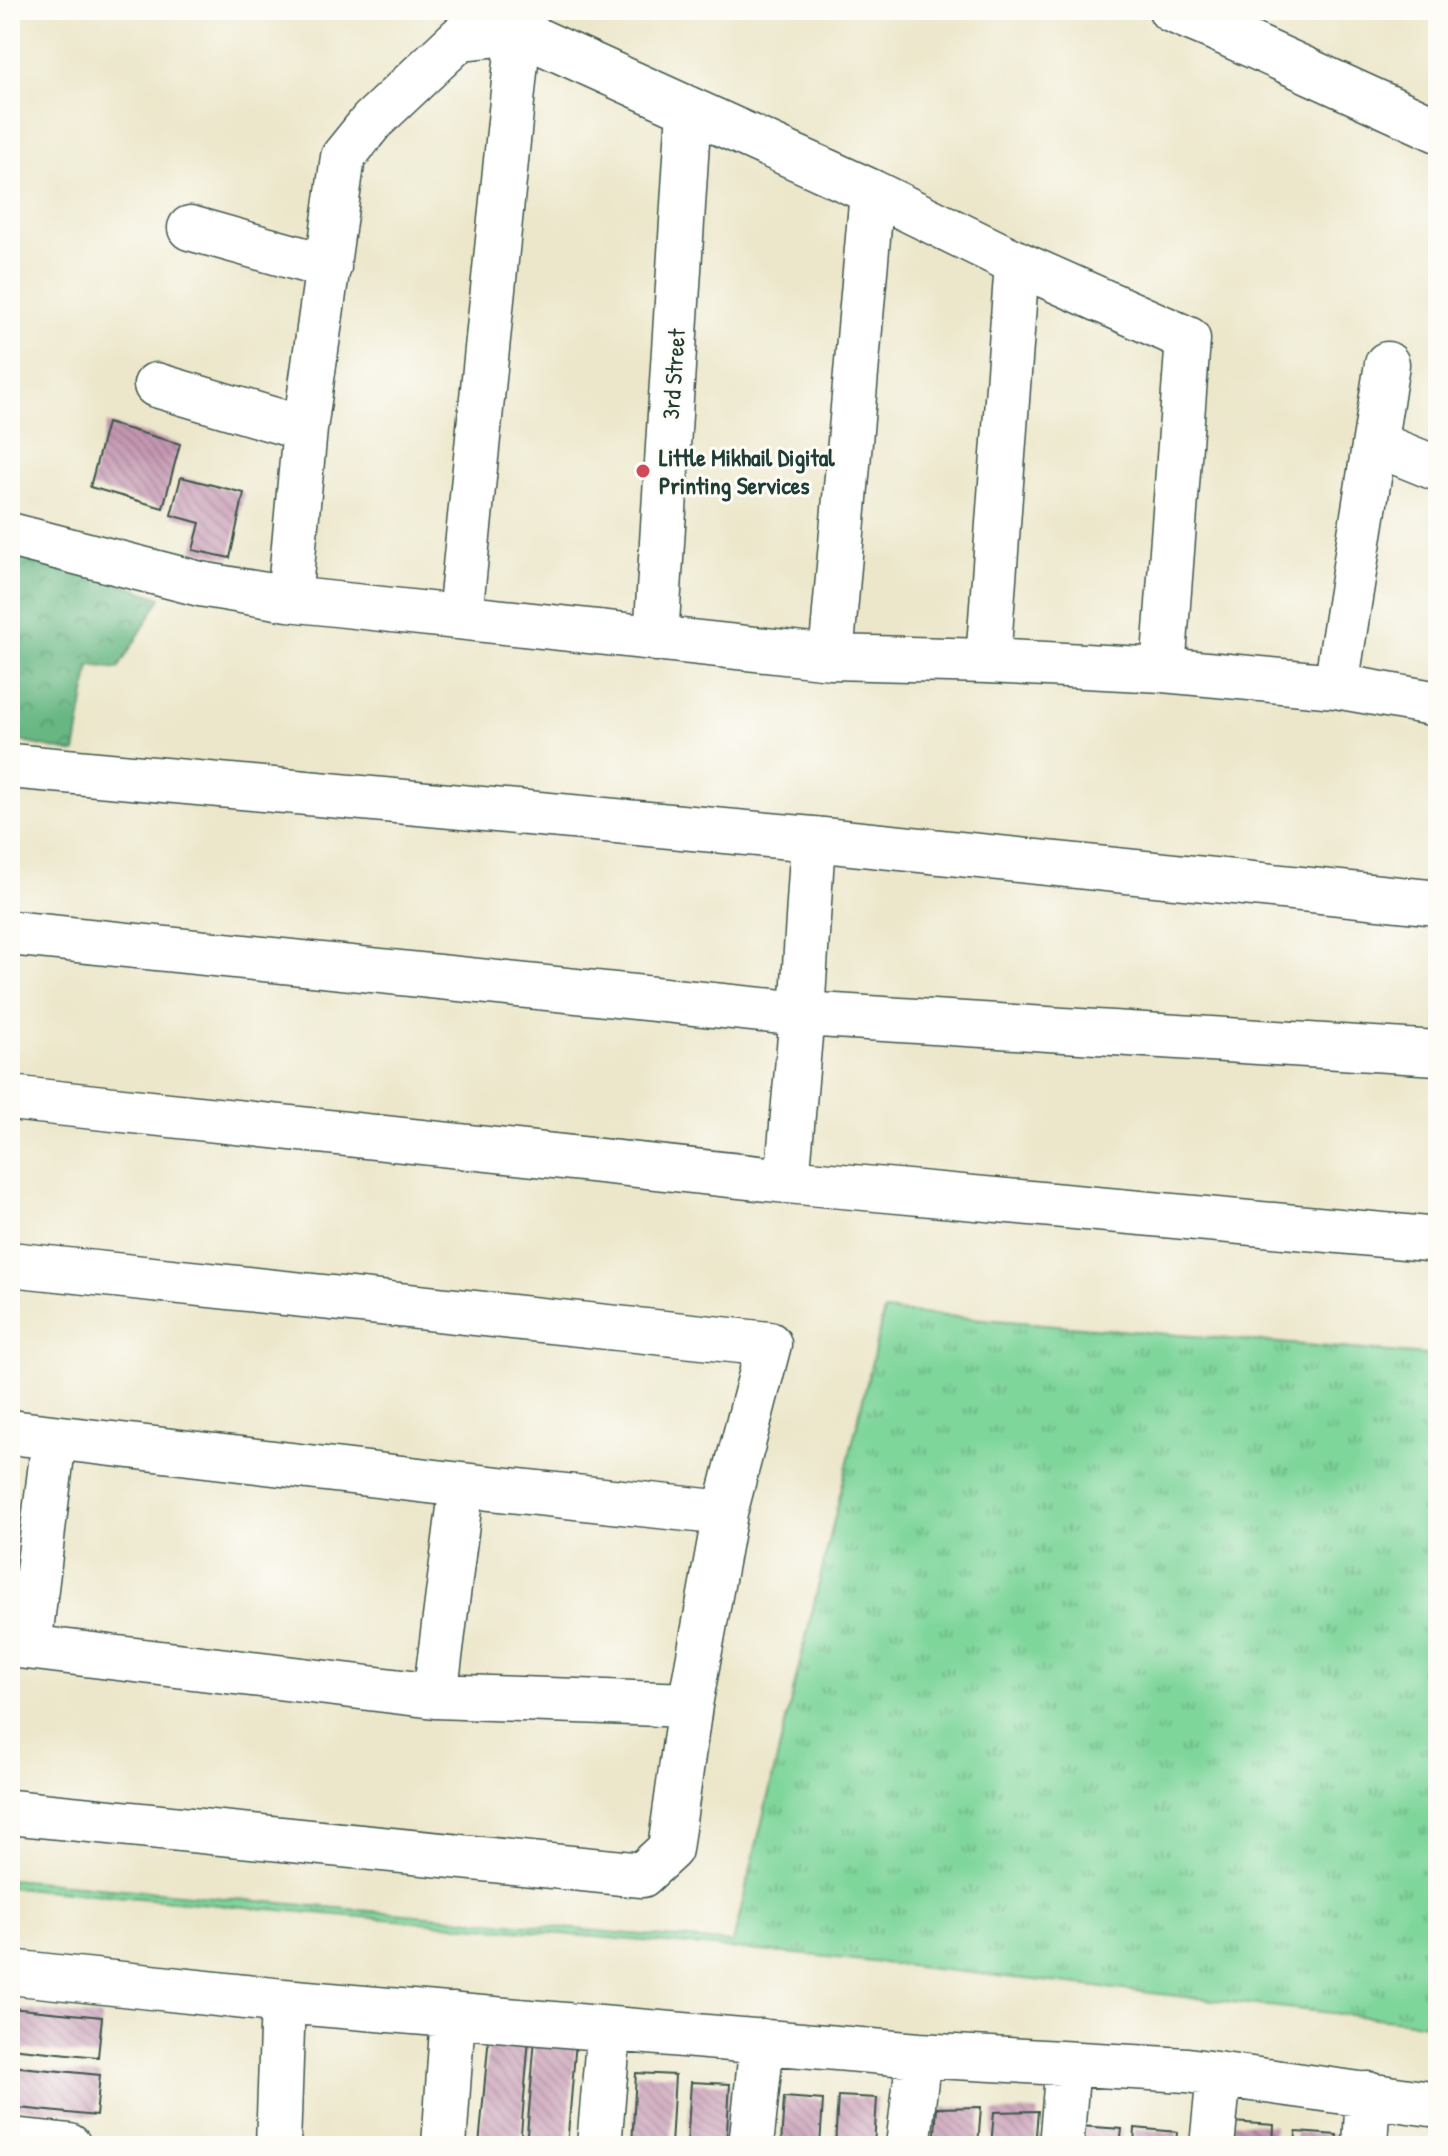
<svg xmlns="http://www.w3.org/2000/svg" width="1448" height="2156" viewBox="0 0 1448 2156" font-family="'Patrick Hand',sans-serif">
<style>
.grass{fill:url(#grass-tufts);stroke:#4f8a68;stroke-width:2}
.forest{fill:url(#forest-crowns);stroke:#437a5c;stroke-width:2}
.building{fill:url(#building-back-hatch)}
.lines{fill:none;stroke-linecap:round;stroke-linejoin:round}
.minor-casing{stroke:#3e564b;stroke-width:47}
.minor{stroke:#fff;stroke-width:44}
.poi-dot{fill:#d1495b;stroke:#fdfcf7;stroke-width:3}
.labels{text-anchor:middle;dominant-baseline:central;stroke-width:6;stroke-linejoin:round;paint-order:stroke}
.street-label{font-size:24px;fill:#1f3d34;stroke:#fdfcf7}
.poi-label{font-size:24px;font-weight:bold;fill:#1f3d34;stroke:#fdfcf7;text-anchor:start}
</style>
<defs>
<pattern id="grass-tufts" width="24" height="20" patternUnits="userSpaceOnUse" patternTransform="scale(2)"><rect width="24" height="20" fill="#7fd69b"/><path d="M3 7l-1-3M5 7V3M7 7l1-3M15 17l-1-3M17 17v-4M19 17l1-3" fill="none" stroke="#67af7f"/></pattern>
<pattern id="forest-crowns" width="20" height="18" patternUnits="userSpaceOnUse" patternTransform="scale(2)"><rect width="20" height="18" fill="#67b783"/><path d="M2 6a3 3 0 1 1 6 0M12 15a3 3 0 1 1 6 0" fill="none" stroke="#54966c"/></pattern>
<pattern id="building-back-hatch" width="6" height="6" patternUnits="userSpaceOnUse" patternTransform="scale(2)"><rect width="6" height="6" fill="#c496b1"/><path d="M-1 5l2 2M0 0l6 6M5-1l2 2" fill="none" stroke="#9f7c91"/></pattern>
</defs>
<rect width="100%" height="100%" fill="#fdfcf7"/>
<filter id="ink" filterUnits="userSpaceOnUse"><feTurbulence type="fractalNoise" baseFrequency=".0125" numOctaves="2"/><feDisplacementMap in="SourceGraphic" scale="16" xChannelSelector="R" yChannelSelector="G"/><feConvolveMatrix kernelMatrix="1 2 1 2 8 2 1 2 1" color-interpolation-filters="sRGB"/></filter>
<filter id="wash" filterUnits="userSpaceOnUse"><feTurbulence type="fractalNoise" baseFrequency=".006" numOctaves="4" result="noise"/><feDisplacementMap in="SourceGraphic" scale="32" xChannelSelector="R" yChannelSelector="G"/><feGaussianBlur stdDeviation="1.8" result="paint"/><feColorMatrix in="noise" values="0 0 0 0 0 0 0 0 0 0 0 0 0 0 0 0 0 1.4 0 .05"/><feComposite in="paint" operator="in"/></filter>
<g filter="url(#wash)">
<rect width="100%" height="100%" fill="#ece7cb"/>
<!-- grass -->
<path class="grass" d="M 884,1311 L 1438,1356 L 1438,2025 L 819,1956 L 10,1887 L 10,1879 L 733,1943 Z"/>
<!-- forest -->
<path class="forest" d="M 10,545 L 161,598 L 118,669 L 90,665 L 75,753 L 10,739 Z"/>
<g id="blocks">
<!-- building -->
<path class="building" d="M 107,423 L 180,444 L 163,508 L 90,487 Z
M 181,477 L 244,493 L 230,558 L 193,550 L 200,523 L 171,515 Z
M 10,2008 L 102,2017 L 98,2057 L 10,2048 Z
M 489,2035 L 529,2038 L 520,2146 L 479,2146 Z
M 535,2038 L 576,2041 L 567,2146 L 526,2146 Z
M 10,2066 L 100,2075 L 96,2116 L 10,2107 Z
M 636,2073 L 675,2075 L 671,2146 L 632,2146 Z
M 691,2082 L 730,2084 L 726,2146 L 687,2146 Z
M 838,2096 L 877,2098 L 874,2146 L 835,2146 Z
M 784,2097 L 823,2100 L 820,2146 L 781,2146 Z
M 981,2107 L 978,2146 L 934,2146 L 937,2108 Z
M 1038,2111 L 1035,2146 L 991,2146 L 994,2112 Z
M 1232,2122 L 1274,2125 L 1273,2146 L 1230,2146 Z
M 1079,2126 L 1122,2129 L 1120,2146 L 1078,2146 Z
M 1135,2128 L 1177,2132 L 1176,2146 L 1134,2146 Z
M 1296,2132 L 1337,2135 L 1336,2146 L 1295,2146 Z"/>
</g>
</g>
<g filter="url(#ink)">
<use href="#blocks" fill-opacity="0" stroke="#3e564b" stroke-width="2"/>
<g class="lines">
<!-- minor casing -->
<g class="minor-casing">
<path id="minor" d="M 1171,10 L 1214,28 L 1438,130
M 190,228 L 329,267
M 156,385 L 305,429
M 1376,444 L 1438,469
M 10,535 L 200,584 L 289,599 L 831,657 L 988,661 L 1163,670 L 1336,686 L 1438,704
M 289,599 L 305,429 L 343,157 L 372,121 L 460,38 L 519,32 L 872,192 L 1017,263 L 1188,339 L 1163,670
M 460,616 L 519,32
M 656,639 L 689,109
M 831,657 L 872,192
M 988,661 L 1017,263
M 1336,686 L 1387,364
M 10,766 L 813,839 L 1438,903
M 10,933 L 802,1014 L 1438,1053
M 10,1098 L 787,1181 L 1438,1240
M 787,1181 L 802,1014 L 813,839
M 10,1264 L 769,1344 L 725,1513 L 690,1705 L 670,1849 L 642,1875 L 10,1812
M 10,1432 L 462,1485 L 725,1513
M 10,1645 L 435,1696 L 690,1705
M 29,1647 L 54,1438
M 435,1696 L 462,1485
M 10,1972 L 283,2001 L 278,2146
M 283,2001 L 919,2055 L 1187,2070 L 1438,2105
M 10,2140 L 69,2146
M 444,2146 L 453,2015
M 599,2146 L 609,2029
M 751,2146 L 762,2041
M 908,2146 L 919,2055
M 1061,2146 L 1068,2064
M 1212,2146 L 1219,2075
M 1365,2146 L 1368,2094"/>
</g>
<!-- minor -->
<use href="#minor" class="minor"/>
</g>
</g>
<!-- markers -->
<circle class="poi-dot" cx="643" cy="471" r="8"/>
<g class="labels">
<!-- street labels -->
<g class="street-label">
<text transform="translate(673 374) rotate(-86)">3rd Street</text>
</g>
<!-- poi labels -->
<g class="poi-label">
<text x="659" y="457">Little Mikhail Digital<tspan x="659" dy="28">Printing Services</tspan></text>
</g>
</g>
<!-- margin -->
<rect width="1448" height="2156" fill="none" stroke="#fdfcf7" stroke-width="40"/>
</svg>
